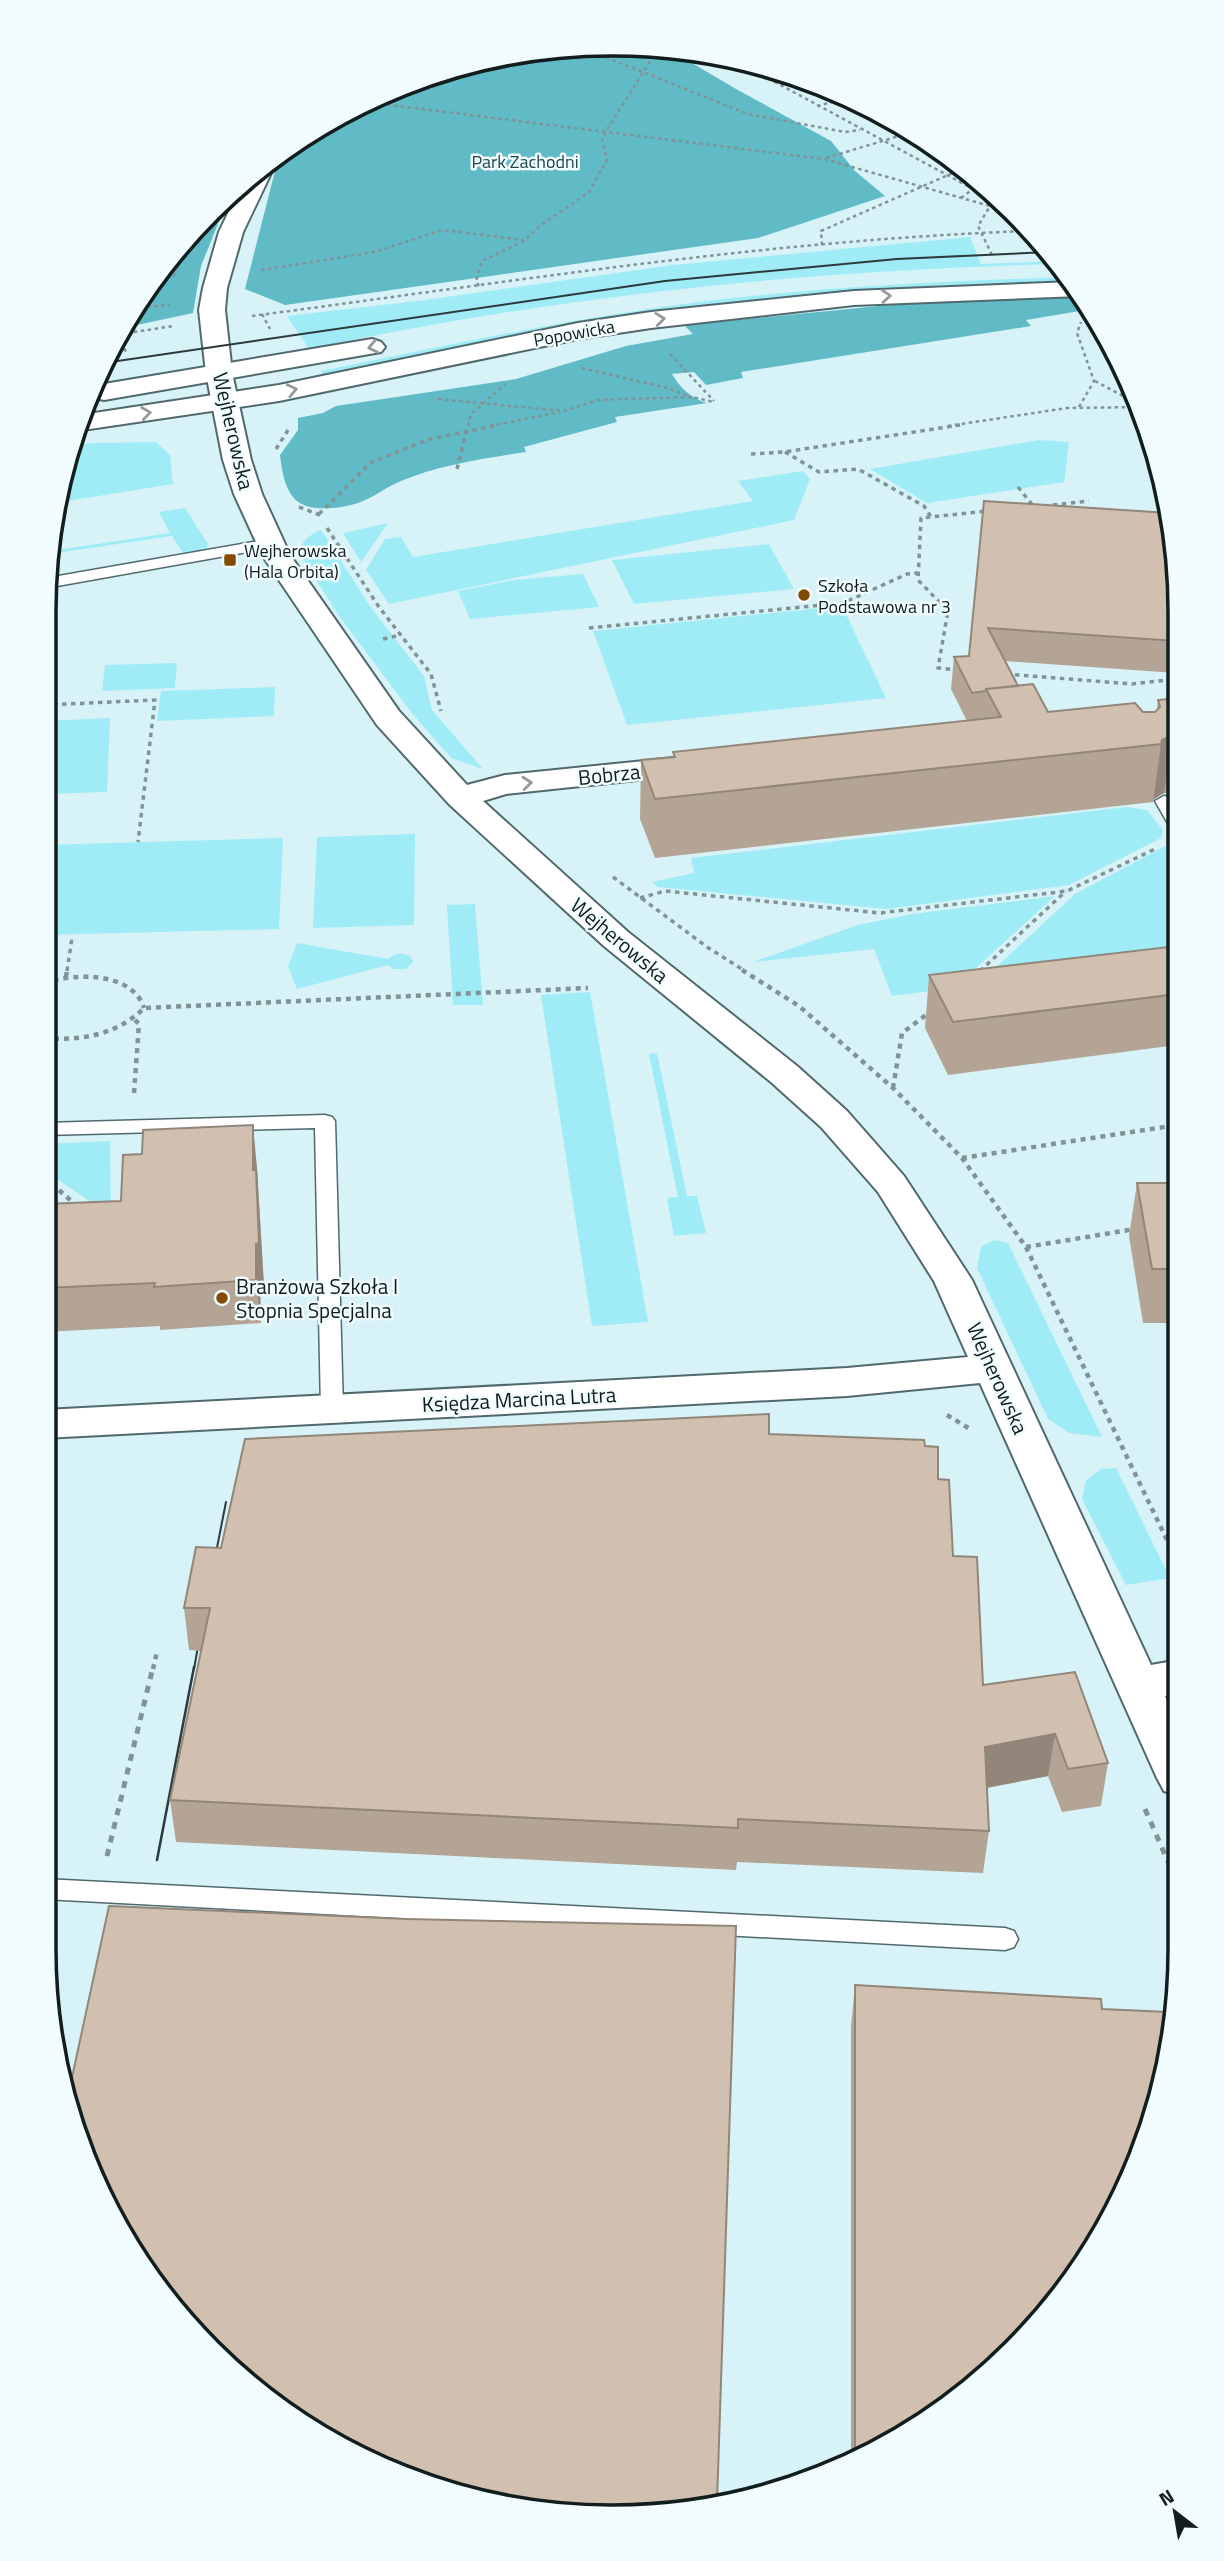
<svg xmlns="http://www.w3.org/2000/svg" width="1224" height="2561" viewBox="0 0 1224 2561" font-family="'Titillium Web',sans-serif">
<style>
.green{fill:#9fecf7}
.forest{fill:#60bbc7}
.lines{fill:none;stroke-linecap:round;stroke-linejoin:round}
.service-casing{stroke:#51696d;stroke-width:3}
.minor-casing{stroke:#51696d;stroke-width:4}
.tertiary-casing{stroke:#51696d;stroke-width:4}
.path-far3{stroke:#809497;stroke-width:2.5;stroke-dasharray:3.5 3.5;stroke-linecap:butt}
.path-far2{stroke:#809497;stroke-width:3.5;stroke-dasharray:4.5 4.5;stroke-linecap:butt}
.path-far1{stroke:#809497;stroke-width:4.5;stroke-dasharray:5 5;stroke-linecap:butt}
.path{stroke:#809497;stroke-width:5;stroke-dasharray:7 7;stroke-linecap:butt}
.service{fill:#fff;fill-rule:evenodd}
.minor{fill:#fff;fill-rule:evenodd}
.tertiary{fill:#fff;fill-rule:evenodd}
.tram-far1{stroke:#2d3a3b;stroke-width:2}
.tram{stroke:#2d3a3b;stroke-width:2.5}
.wall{fill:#b4a496}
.shaded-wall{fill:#92867a}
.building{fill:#d1bfaf;stroke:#92867a;stroke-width:2}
.oneway{stroke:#94999a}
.poi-dot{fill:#844a00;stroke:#f1fcfe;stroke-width:2.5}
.labels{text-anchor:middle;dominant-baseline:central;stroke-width:5;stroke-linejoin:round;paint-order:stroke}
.far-park-label{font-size:18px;fill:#1c464b;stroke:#f1fcfe}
.far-street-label{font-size:18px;fill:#121d1e;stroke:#f1fcfe}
.far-poi-label{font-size:18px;fill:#121d1e;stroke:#f1fcfe;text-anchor:start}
.street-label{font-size:21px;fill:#121d1e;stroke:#f1fcfe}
.poi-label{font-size:21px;fill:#121d1e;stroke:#f1fcfe;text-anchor:start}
.rim{fill:none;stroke:#121d1e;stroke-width:3.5}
</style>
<rect width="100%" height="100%" fill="#d7f3f7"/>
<!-- green -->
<path class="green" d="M 970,237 L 981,264 L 1058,261 L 1060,264 C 808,270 556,296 309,349 L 287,316 L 425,300 L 673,265 Z
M 1069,277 L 1072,281 C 937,286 802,292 669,310 C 553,327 438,351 324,375 L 321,371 C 423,350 526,328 629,312 C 774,289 922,282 1069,277 Z
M 1039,440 L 1069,442 L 1064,482 L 927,503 L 870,469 Z
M 156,442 L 170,455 L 173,484 L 55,503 L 71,446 L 92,443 Z
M 803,471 L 810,479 L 794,520 L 389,604 L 366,570 L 385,539 L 401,537 L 413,557 L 753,501 L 738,481 Z
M 185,508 L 208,544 L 206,550 L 183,553 L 172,536 L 50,554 L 50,551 L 170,533 L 159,512 Z
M 388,523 L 361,562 L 343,533 Z
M 321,530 L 372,609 L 424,676 L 432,710 L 483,769 L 451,758 L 411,712 L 339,616 L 299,553 C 302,540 309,535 321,530 Z
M 769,544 L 794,589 L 634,604 L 612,560 Z
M 583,574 L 599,607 L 470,619 L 458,591 L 514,580 Z
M 842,606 L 886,698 L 627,725 L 593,631 Z
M 177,663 L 175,688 L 102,691 L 105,665 Z
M 275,687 L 274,716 L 157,721 L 161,691 Z
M 110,718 L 107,792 L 44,794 L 44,721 Z
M 1127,807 L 1147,810 L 1163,830 L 1161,838 L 1069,885 L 886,909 L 658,887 L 652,882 L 694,873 L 691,858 Z
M 415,834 L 414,925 L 313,928 L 317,837 Z
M 283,838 L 279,929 L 44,935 L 44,845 Z
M 1171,843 L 1176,851 L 1177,954 L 978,984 L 1075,894 Z
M 1055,896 L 954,988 L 892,996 L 874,949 L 753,962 L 858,925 L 912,914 Z
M 475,904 L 483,1005 L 453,1005 L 447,905 Z
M 297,943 L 388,959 C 394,953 403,952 411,957 L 413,962 L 406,969 L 393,969 L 388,965 L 297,989 L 288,967 Z
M 590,992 L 648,1322 L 592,1326 L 541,995 Z
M 657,1053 L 687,1196 L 697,1196 L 706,1233 L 674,1236 L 667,1198 L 678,1197 L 649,1054 Z
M 110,1141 L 111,1216 L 44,1170 L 44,1144 Z
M 994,1240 L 1008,1243 L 1102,1437 L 1069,1433 L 1048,1419 L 977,1268 L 981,1247 Z
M 1116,1468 L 1170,1578 L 1126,1585 L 1082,1499 L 1086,1480 L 1101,1469 Z"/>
<!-- forest -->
<path class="forest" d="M 612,44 L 670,50 L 736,89 L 831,141 L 855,171 L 885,196 L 758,238 L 285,305 L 245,289 L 275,171 L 297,139 L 395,87 L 502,55 Z
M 230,194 L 201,266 L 193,313 L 123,328 C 148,281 188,228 230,194 Z
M 1080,296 L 1084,303 L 1080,311 L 1026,320 L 1031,326 L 741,372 L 743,378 L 706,385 L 694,372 L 672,374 C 680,388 691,398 707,403 L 615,417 L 617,422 L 524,447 L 526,452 C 486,458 438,465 401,481 C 386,487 373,498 358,503 C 343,508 314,512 300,503 C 285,494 282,471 280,455 L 298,430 L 298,418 L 323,413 L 336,406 L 516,379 L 626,346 L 693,334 L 684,325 L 920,302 Z"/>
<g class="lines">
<!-- service casing -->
<g class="service-casing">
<path id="service" d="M 271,539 L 276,541 L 279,544 L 276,547 L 46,588 L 47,578 Z
M 1164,796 L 1170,797 L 1176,807 L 1176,828 L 1170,827 L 1155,801 Z
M 325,1115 L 332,1117 L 335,1121 L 343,1409 L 340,1414 L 332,1417 L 324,1414 L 321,1409 L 315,1128 L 44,1135 L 44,1123 Z
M 44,1879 L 1005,1928 L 1014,1931 L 1018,1939 L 1014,1947 L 1005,1950 L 44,1899 Z"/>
</g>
<!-- minor casing -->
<g class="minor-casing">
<path id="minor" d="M 267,164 L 273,169 L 243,232 L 227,288 L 225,310 L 232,373 L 251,460 L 262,494 L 290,555 L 399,711 L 467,785 L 505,775 L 694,756 L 705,758 L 710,765 L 705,772 L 694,774 L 506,794 L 483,801 L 628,932 L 797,1066 L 847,1111 L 904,1176 L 972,1280 L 1151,1665 L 1179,1660 L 1179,1694 L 1165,1696 L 1179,1728 L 1180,1796 L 1164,1791 L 1157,1778 L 980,1383 L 847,1396 L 44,1438 L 44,1410 L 847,1368 L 968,1357 L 934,1281 L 878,1192 L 821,1127 L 771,1082 L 604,946 L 449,804 L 377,725 L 262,555 L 234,494 L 223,460 L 206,373 L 199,310 L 203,288 L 219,232 L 242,184 Z"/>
</g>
<!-- tertiary casing -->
<g class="tertiary-casing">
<path id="tertiary" d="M 1072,282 L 1080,296 L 854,305 L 651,328 L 578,339 L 279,401 L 76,431 L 81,415 L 279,385 L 578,323 L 651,312 L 854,291 Z
M 372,339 L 381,342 L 385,347 L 381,352 L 104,400 L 95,398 L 91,392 L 95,386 L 104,384 Z"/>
</g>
<!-- path-far3 -->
<path class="path-far3" d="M 580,47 L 748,114 L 845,132 L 860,130
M 725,55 L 973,189
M 755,64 L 757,71 L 767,68
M 366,102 L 824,159 L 990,206 L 978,226 L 993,257
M 817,106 L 848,98
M 826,158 L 909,133
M 990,194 L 990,206 L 1007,210
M 961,198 L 973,189 L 990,194
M 822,245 L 821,231 L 964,168
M 261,270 L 375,252 L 442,230 L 523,240
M 174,277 L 181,245
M 479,286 L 476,281 L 482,261 L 524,241 L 540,226 L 589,192 L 607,160 L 602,139 L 606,131 L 653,57 L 668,49
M 133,308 L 170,305
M 262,314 L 270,329
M 252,316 C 510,282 768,240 1028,231
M 120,334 L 174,326
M 118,336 L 127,354
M 113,346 L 122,345
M 670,354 L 714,401
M 582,368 L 667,388 L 691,397
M 1095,381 L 1140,405
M 438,399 L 564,411 L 598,400 L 692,397 L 714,402
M 1079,407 L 1094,381 L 1077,333 L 1081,322
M 468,426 L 471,414 L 505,384
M 490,426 L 560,412
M 948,426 L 1067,408 L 1140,407"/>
<!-- path-far2 -->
<path class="path-far2" d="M 276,449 L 290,427
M 785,452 L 819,472 L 858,469 L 924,506 L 931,517
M 751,454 L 784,452 L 960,425
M 457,469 L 468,425
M 1018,487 L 1034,507
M 1044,506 L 1089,501
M 299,507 L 320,515
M 319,514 L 370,463 L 430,439 L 499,425
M 327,528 L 379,607 L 431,674 L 441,711
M 589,628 L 843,603 L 907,574 L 918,573
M 383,639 L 401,635
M 959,670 L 938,668 L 948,611 L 918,580 L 921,518 L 987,511
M 1006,674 L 1132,684 L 1176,679
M 44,705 L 155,700 L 138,842
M 613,877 L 707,947 L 745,971
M 640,898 L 665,891 L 880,913 L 1067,891 L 1157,848
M 67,971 L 72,938
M 980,971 L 1066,891"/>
<!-- path-far1 -->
<path class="path-far1" d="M 742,970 L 799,1006 L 893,1088 L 962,1158 L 1026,1247 L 1179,1565
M 66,977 L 67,970
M 44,983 C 74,973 132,971 144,1008
M 44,1038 C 81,1041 117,1035 144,1008 L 588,988
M 893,1088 L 902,1033 L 930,1012
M 134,1093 L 139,1024 L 135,1020
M 962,1158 L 1177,1125
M 44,1177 L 77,1206
M 1026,1247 L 1135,1229
M 947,1415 L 970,1429
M 153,1669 L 157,1652"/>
<!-- path -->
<path class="path" d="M 1145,1809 L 1180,1889
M 107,1856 L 153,1667"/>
<!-- service -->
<use href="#service" class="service"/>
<!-- minor -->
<use href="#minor" class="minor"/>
<!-- tertiary -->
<use href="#tertiary" class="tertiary"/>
<!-- tram-far1 -->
<path class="tram-far1" d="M 104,363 L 665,281 L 897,259 L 1048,252
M 213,1568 L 226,1502
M 194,1669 L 201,1630"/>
<!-- tram -->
<path class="tram" d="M 157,1860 L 194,1667"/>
</g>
<!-- wall -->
<path class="wall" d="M 984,501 L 1175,537 L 1176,673 L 1005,661 L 1018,686 L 1048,712 L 1155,712 L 1157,710 L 1158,700 L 1176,698 L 1176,799 L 1175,800 L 1170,794 L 1164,793 L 1154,799 L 1153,802 L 655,858 L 640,819 L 641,760 L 673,757 L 673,752 L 967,721 L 951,689 L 954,657 L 969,656 Z
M 1177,946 L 1177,1045 L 948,1075 L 925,1028 L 929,975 Z
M 257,1168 L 264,1286 L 260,1287 L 261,1323 L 160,1330 L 160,1326 L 44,1332 L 44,1204 L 121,1201 Z
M 1137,1183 L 1178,1183 L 1178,1323 L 1143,1323 L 1129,1236 Z
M 769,1434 L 925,1446 L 938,1479 L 953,1556 L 983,1685 L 1108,1763 L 1101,1806 L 1062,1812 L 1048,1776 L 987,1788 L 989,1831 L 983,1873 L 737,1862 L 736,1870 L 176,1842 L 170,1800 L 201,1651 L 189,1650 L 184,1608 L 221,1548 Z
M 855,1985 L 864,2458 L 851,2462 L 851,2027 Z"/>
<!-- shaded-wall -->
<path class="shaded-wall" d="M 1173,735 L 1164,793 L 1154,799 L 1153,802 L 1161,744 L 1162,740 Z
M 253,1125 L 257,1168 L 264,1286 L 260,1287 L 261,1323 L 256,1280 L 253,1170 Z
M 1055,1734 L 1048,1776 L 980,1789 L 985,1747 Z"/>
<!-- building -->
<path class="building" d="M 984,501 L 1169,513 L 1175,537 L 1176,641 L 988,628 L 1018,686 L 986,689 L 986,691 L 972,693 L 954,657 L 969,656 Z
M 1033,684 L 1048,712 L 1135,703 L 1143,712 L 1155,712 L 1160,707 L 1158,700 L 1176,698 L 1176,736 L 1173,735 L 1162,740 L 1161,744 L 655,799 L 641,760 L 675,757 L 673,752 L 1001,717 L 986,689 Z
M 1177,946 L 1177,994 L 953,1022 L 929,975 Z
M 253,1125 L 253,1170 L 256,1170 L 259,1243 L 256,1244 L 256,1280 L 154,1287 L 155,1283 L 44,1288 L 44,1204 L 121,1201 L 123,1155 L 142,1154 L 143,1130 Z
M 1137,1183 L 1178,1183 L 1178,1269 L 1152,1269 Z
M 769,1414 L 769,1434 L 924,1440 L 925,1446 L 938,1447 L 938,1479 L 949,1480 L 953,1556 L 977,1557 L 983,1685 L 1075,1672 L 1108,1763 L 1068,1769 L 1055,1734 L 985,1747 L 989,1831 L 738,1819 L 738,1828 L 170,1800 L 210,1608 L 184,1608 L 196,1547 L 221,1548 L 245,1439 Z
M 109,1906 L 407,1919 L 736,1926 L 717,2503 L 687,2512 L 501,2506 L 394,2474 L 297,2422 L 161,2295 L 74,2132 L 68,2096 Z
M 855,1985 L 1101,1999 L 1102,2009 L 1168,2012 L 1171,2044 L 1169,2060 L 1137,2167 L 1084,2265 L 1014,2351 L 864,2458 L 855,2461 Z"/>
<!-- one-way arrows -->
<defs><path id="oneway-chevron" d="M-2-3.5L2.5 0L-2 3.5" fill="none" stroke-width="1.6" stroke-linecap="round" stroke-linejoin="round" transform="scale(1.75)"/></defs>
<g class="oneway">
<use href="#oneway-chevron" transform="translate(886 296) rotate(-4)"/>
<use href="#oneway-chevron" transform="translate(660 319) rotate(-7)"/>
<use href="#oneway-chevron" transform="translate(373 347) rotate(168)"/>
<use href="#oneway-chevron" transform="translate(292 390) rotate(-12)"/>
<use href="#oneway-chevron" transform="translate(146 413) rotate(-8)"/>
<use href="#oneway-chevron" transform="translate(527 783) rotate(-6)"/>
</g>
<!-- markers -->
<g class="poi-dot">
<rect x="223" y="553" width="14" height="14" rx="3.5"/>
<circle cx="804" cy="595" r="7"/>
<circle cx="222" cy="1298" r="7"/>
</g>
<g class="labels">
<!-- far-park labels -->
<g class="far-park-label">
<text x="525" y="161">Park Zachodni</text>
</g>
<!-- far-street labels -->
<g class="far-street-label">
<text transform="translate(574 333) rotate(-10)">Popowicka</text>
</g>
<!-- far-poi labels -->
<g class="far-poi-label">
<text x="244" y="550">Wejherowska<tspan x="244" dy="21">(Hala Orbita)</tspan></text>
<text x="818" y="585">Szkoła<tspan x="818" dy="21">Podstawowa nr 3</tspan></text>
</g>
<!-- street labels -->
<g class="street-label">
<text transform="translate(234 431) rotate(77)">Wejherowska</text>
<text transform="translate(609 774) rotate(-6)">Bobrza</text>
<text transform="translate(620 940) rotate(40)">Wejherowska</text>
<text transform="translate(998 1378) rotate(66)">Wejherowska</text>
<text transform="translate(519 1399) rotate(-3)">Księdza Marcina Lutra</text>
</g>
<!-- poi labels -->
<g class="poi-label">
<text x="236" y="1286">Branżowa Szkoła I<tspan x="236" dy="24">Stopnia Specjalna</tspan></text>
</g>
</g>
<!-- crop -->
<path d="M0 0H1224V2561H0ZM612 56H612A556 556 0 0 1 1168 612V1949A556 556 0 0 1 612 2505H612A556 556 0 0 1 56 1949V612A556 556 0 0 1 612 56Z" fill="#f1fcfe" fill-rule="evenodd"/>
<path class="rim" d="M612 56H612A556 556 0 0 1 1168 612V1949A556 556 0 0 1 612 2505H612A556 556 0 0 1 56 1949V612A556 556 0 0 1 612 56Z"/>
<!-- north arrow -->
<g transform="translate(1175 2512) rotate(329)" stroke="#f1fcfe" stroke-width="5" paint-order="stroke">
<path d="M0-5L12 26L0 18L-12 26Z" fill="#121d1e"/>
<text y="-10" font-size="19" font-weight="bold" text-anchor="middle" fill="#121d1e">N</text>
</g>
</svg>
